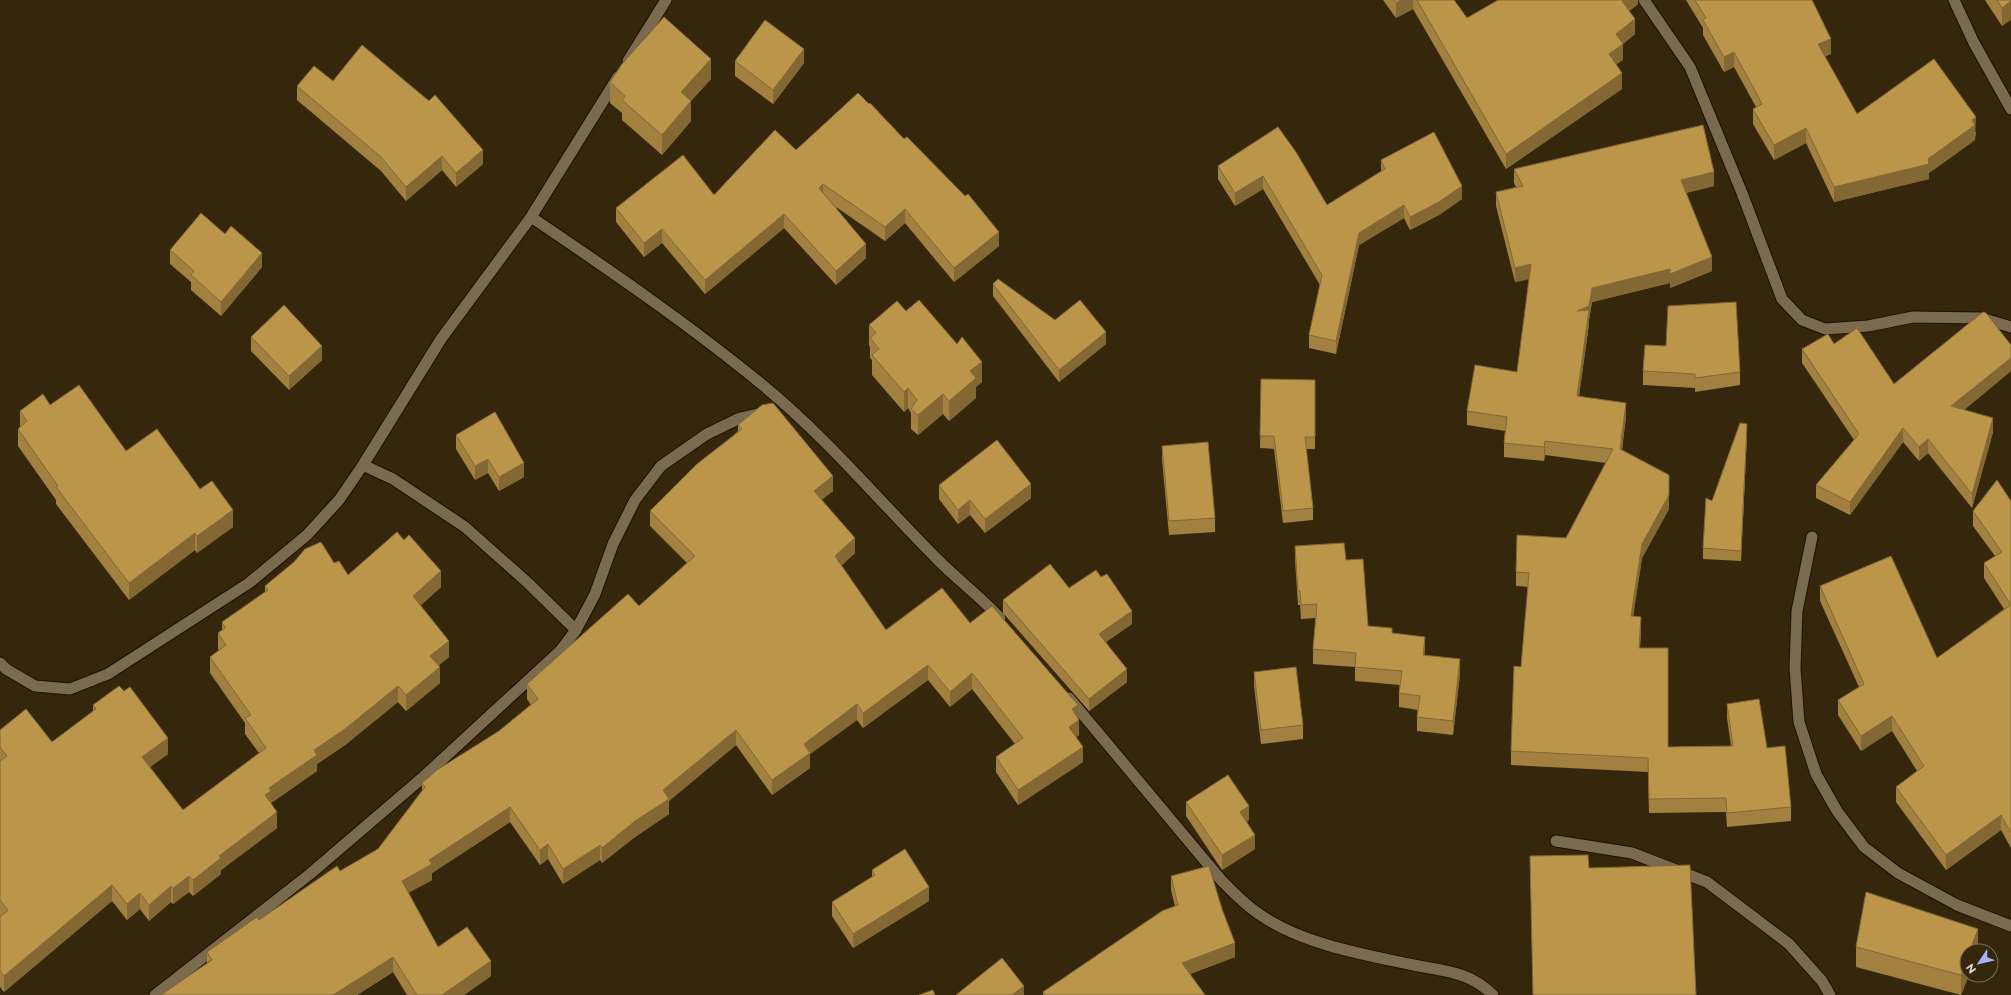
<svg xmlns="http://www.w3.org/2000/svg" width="2011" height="995" viewBox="0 0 2011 995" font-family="Montserrat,sans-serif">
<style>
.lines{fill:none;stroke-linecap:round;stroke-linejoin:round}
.service-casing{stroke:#1c0f00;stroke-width:13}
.minor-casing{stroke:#1c0f00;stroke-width:13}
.service{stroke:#7a6a4e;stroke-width:11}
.minor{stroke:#7a6a4e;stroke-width:11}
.wall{fill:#a18040}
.shaded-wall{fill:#836834}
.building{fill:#bb954a;stroke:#836834}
</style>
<rect width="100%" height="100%" fill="#35270c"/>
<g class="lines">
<!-- service casing -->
<g class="service-casing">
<path id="service" d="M 1556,841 L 1632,853 L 1707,882 L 1789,944 L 1822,981 L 1830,995"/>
</g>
<!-- minor casing -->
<g class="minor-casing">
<path id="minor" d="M 1644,0 L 1690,67 L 1742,193 L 1782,299 L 1802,320 L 1825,329 L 1868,326 L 1913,317 L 1981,318 L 2011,327
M 1954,0 L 1974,43 L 2011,109
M 628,61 L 666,0
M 531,217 C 611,271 691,326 765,387 C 828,439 881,503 939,561 C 959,581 981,597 1000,618
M 363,465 L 393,479 L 465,527 L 528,583 L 576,630
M 1812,537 L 1797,611 L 1795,668 L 1799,722 L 1816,774 L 1837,811 L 1864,847 L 1898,873 L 1957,905 L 2011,926
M 0,663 L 6,669 L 35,686 L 70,689 L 108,674 L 249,583 L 307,535 L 339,500 L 363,465 L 441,339 L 531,217 L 618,77
M 1069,698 L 1222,881 C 1234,893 1245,905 1259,914 C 1300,943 1360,954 1409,964 C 1441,971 1468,970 1493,995
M 155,995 L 310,874 L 421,779 L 560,651 L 576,630 L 595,594 L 613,544 L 635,500 L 661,466 L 707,434 L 740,418 L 762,413"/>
</g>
<!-- service -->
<use href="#service" class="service"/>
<!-- minor -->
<use href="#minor" class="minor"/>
</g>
<!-- wall -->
<path class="wall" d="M 1383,0 L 1454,0 L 1467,18 L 1638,0 L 1638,4 L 1629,11 L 1635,34 L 1623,44 L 1623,60 L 1616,64 L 1622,89 L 1506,169 L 1413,9 L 1396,18 Z
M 1686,0 L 1812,0 L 1831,54 L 1825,56 L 1857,114 L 1976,132 L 1975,140 L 1929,173 L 1929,179 L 1834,202 L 1806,143 L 1774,160 L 1753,124 L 1753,109 L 1756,107 L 1734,67 L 1724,72 L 1703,35 L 1703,28 Z
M 1985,0 L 2011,0 L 2002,26 Z
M 735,61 L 804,63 L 773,104 L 735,76 Z
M 711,79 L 691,101 L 691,121 L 662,155 L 622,120 L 622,113 L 610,103 L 610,82 Z
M 333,81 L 483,164 L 456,187 L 442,170 L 406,201 L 381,171 L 297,100 L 297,86 Z
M 1278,127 L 1327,205 L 1381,172 L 1381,160 L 1462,199 L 1439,215 L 1410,230 L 1404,218 L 1359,245 L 1336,354 L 1309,348 L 1309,335 L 1320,285 L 1263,189 L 1235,206 L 1218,179 L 1218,166 Z
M 904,139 L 999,246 L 954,282 L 905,223 L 885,241 L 836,207 L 866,258 L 836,285 L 784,228 L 705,294 L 662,243 L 644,257 L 616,222 L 616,208 L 714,195 L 796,150 Z
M 1514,169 L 1714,186 L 1686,193 L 1712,271 L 1670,288 L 1670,283 L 1592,302 L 1589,320 L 1589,324 L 1579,396 L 1626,417 L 1622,450 L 1669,509 L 1642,558 L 1633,616 L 1641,631 L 1640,648 L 1668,747 L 1731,746 L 1727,718 L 1727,704 L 1767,748 L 1791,807 L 1791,821 L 1727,827 L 1726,812 L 1649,813 L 1648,772 L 1511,765 L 1511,751 L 1521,667 L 1528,587 L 1516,586 L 1516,572 L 1566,538 L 1606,463 L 1545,455 L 1544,461 L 1504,457 L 1504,443 L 1505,431 L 1467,425 L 1467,411 L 1517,372 L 1529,279 L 1515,282 L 1496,206 L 1496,192 L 1516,187 L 1514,183 Z
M 170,250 L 262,267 L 221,316 L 191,290 L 191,282 L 170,264 Z
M 993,284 L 1055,320 L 1106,344 L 1059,382 L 993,296 Z
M 906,311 L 982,382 L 976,387 L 976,398 L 949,421 L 943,414 L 918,435 L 911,429 L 911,413 L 908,408 L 904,412 L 872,375 L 872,360 L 870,358 L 870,347 L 869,345 L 869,325 Z
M 251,337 L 322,360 L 289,390 L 251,351 Z
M 1834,344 L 1894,384 L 2011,345 L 2011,371 L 1964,410 L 1993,432 L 1972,508 L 1928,453 L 1919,461 L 1903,442 L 1850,515 L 1816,498 L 1816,485 L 1854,440 L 1802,363 L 1802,349 Z
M 1643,371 L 1740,372 L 1740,385 L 1695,392 L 1695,388 L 1643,385 Z
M 1261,379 L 1315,380 L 1315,449 L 1306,449 L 1313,508 L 1313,520 L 1283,523 L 1274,449 L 1260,448 Z
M 50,405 L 126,451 L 200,489 L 233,527 L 197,553 L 195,550 L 129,600 L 56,504 L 56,500 L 18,446 L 18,429 L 20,427 L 20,411 Z
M 738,425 L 833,491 L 821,500 L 855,553 L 841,566 L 886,630 L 970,623 L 1078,718 L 1079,735 L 1076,737 L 1083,762 L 1018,805 L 996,772 L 996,757 L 1015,744 L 972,689 L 950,707 L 928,680 L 863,728 L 857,720 L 810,754 L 810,768 L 772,795 L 736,745 L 669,801 L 669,814 L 635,837 L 602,863 L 600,860 L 563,884 L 548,859 L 540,865 L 510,822 L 432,873 L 432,880 L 408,893 L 438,947 L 491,976 L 464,995 L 407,995 L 393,972 L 357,995 L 161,995 L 207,963 L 207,952 L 259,920 L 378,849 L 422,791 L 422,783 L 499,731 L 531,705 L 527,699 L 527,684 L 639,606 L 687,563 L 650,526 L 650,511 L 738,431 Z
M 456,435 L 524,477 L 499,491 L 488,473 L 475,480 L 456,449 Z
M 1747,435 L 1741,561 L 1703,559 L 1703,548 L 1712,501 Z
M 1162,446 L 1215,518 L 1215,532 L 1169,535 L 1162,460 Z
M 939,485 L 1031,498 L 985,533 L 970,515 L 958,524 L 939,499 Z
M 2011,501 L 2011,848 L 2001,830 L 1946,870 L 1896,802 L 1896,787 L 1917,771 L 1892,731 L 1861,751 L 1838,715 L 1838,700 L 1859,687 L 1820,601 L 1820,586 L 1937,658 L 2004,609 L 1984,578 L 1984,563 L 1995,556 L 1973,526 L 1973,511 Z
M 1295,546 L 1346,560 L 1368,626 L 1392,633 L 1425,651 L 1424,655 L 1460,674 L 1453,735 L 1417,731 L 1417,717 L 1418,710 L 1399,707 L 1399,693 L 1400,685 L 1355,681 L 1355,667 L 1313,664 L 1313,649 L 1316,618 L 1301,619 L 1300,605 L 1298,605 L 1295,560 Z
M 334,563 L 348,575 L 441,587 L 420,606 L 449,657 L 438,666 L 440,683 L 406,711 L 398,702 L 345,745 L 317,764 L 317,771 L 271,803 L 277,828 L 221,870 L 221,874 L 193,896 L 189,892 L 173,904 L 171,902 L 149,921 L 140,909 L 127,920 L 112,901 L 4,992 L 0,987 L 0,917 L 1,917 L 0,916 L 0,730 L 52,742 L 93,711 L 93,705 L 168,754 L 150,767 L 183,810 L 259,753 L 245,734 L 245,723 L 210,673 L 210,657 L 219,651 L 218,649 L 218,633 L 222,630 L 222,622 L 265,592 L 265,586 Z
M 1069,588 L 1132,624 L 1106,642 L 1127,682 L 1089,711 L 1003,613 L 1003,600 Z
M 1254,672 L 1303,725 L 1303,739 L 1261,744 L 1254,686 Z
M 1186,802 L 1249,820 L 1247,822 L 1255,849 L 1222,870 L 1186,816 Z
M 1530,856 L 1589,868 L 1696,995 L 1533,995 Z
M 872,870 L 929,901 L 853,948 L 832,916 L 832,902 L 872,877 Z
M 1171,876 L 1235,957 L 1190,974 L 1205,995 L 1043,995 L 1043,992 L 1175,906 L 1171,890 Z
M 1856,947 L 1978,950 L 1967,975 L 1969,975 L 1961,995 L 1856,967 Z"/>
<!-- shaded-wall -->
<path class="shaded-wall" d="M 1401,0 L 1413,0 L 1413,9 L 1396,18 L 1396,3 Z
M 1624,0 L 1638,0 L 1638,4 L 1622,17 L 1622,1 Z
M 2011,1 L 2011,20 L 2002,26 L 2002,8 Z
M 1635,19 L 1635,34 L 1616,49 L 1616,34 Z
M 1831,39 L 1831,54 L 1818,60 L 1818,44 Z
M 1623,44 L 1623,60 L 1609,69 L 1609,54 Z
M 804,49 L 804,63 L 773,104 L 773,90 Z
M 1734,52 L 1734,67 L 1724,72 L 1724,57 Z
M 711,59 L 711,79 L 681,112 L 681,92 Z
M 1622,73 L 1622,89 L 1506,169 L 1506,154 Z
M 691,101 L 691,121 L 662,155 L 662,135 Z
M 1976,117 L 1975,140 L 1929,173 L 1929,179 L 1834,202 L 1834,187 L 1972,120 Z
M 1806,128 L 1806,143 L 1774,160 L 1774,145 Z
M 483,150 L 483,164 L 456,187 L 456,173 Z
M 442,156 L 442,170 L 406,201 L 406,187 Z
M 1714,172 L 1714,186 L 1681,194 L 1681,180 Z
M 1263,176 L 1263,189 L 1235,206 L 1235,193 Z
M 823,184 L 823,198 L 819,188 Z
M 1462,186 L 1462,199 L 1439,215 L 1410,230 L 1410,217 Z
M 1404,205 L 1404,218 L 1359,245 L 1336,354 L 1336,341 L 1359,233 Z
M 905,209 L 905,223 L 885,241 L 885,227 Z
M 784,214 L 784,228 L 705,294 L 705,280 Z
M 662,229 L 662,243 L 644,257 L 644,243 Z
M 999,232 L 999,246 L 954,282 L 954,268 Z
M 866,244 L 866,258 L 836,285 L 836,271 Z
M 262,253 L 262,267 L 221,316 L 221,302 Z
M 1712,257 L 1712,271 L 1670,288 L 1670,283 L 1592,302 L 1589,320 L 1589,324 L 1577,410 L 1577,311 L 1592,288 Z
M 1531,264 L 1531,278 L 1515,282 L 1515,268 Z
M 1106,332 L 1106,344 L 1059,382 L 1059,370 Z
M 322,346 L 322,360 L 289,390 L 289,376 Z
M 2011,358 L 2011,371 L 1951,420 L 1951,406 Z
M 982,362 L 982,382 L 976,387 L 976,398 L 949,421 L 949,401 L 970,371 Z
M 908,388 L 908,408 L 904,412 L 904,392 Z
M 943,394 L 943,414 L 918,435 L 918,415 Z
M 1626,403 L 1626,417 L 1620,463 L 1620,449 Z
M 1993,418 L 1993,432 L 1972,508 L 1972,494 Z
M 1747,424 L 1747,435 L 1741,561 L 1741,551 Z
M 1903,428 L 1903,442 L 1850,515 L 1850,502 Z
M 1928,439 L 1928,453 L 1919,461 L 1919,447 Z
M 1545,441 L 1545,455 L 1544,461 L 1544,447 Z
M 488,459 L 488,473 L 475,480 L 475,466 Z
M 524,463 L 524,477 L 499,491 L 499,477 Z
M 1669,475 L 1669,509 L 1642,558 L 1631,630 L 1631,616 L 1642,544 Z
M 833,476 L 833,491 L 814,506 L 814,491 Z
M 1031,484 L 1031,498 L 985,533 L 985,519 Z
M 970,500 L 970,515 L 958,524 L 958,510 Z
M 233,510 L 233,527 L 197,553 L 197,536 Z
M 195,533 L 195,550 L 129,600 L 129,583 Z
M 855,538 L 855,553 L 835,571 L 835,556 Z
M 441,571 L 441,587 L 413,612 L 413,596 Z
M 1132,611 L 1132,624 L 1099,647 L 1099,634 Z
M 1641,617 L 1641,631 L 1639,662 L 1639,648 Z
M 1425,637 L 1425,651 L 1423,669 L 1423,655 Z
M 449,641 L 449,657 L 430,672 L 430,656 Z
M 1460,659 L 1460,674 L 1453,735 L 1453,721 Z
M 928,665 L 928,680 L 863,728 L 863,713 Z
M 440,667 L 440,683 L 406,711 L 406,695 Z
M 1127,669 L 1127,682 L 1089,711 L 1089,699 Z
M 972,673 L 972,689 L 950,707 L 950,692 Z
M 398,686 L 398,702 L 345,745 L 317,764 L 317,771 L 271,803 L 265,795 L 269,788 L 314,750 Z
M 857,704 L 857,720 L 810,754 L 810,768 L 772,795 L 772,780 L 804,744 Z
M 1078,705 L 1078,720 L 1072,709 Z
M 1892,716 L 1892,731 L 1861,751 L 1861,736 Z
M 1079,720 L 1079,735 L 1069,742 L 1069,727 Z
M 736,730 L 736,745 L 669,801 L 669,814 L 635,837 L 602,863 L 602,848 L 663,790 Z
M 168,738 L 168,754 L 142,773 L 142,757 Z
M 1083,747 L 1083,762 L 1018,805 L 1018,790 Z
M 1249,806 L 1249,820 L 1240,826 L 1240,812 Z
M 510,807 L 510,822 L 432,873 L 432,880 L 402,896 L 402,881 L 429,860 Z
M 277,812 L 277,828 L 221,870 L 221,874 L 193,896 L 193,880 L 219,856 Z
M 2001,815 L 2001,830 L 1946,870 L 1946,855 Z
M 1255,835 L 1255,849 L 1222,870 L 1222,855 Z
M 548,844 L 548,859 L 540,865 L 540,850 Z
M 600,845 L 600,860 L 563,884 L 563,869 Z
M 189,876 L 189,892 L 173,904 L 173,888 Z
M 112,885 L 112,901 L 4,992 L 4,976 Z
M 171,886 L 171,902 L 149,921 L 149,905 Z
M 929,887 L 929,901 L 853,948 L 853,934 Z
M 140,893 L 140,909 L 127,920 L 127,904 Z
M 1978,929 L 1978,951 L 1970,951 Z
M 1235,943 L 1235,957 L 1182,977 L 1182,963 Z
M 393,957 L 393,972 L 357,995 L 333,995 Z
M 1967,960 L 1967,975 L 1969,975 L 1961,995 L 1961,975 Z
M 491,961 L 491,976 L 464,995 L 442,995 Z
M 1024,986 L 1024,995 L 1012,995 Z"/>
<!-- building -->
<path class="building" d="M 1394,0 L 1401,0 L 1396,3 Z
M 1417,0 L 1454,0 L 1467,18 L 1498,0 L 1624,0 L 1622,1 L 1635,19 L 1616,34 L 1623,44 L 1609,54 L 1622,73 L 1506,154 Z
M 1695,0 L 1812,0 L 1831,39 L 1818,44 L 1857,114 L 1934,59 L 1976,117 L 1972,120 L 1975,125 L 1928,159 L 1929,164 L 1834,187 L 1806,128 L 1774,145 L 1753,109 L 1762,104 L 1734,52 L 1724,57 L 1703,20 L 1706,18 Z
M 1997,0 L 2011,0 L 2011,1 L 2002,8 Z
M 664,17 L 711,59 L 681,92 L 691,101 L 662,135 L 622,100 L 625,96 L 610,82 L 622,64 Z
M 765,20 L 804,49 L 773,90 L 735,61 Z
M 362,45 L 429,101 L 435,95 L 483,150 L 456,173 L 442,156 L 406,187 L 381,157 L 297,86 L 314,66 L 333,81 Z
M 858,93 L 869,104 L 870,103 L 904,139 L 907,137 L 965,196 L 968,194 L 999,232 L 954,268 L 905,209 L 885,227 L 823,184 L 819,188 L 866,244 L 836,271 L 784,214 L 705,280 L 662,229 L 644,243 L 616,208 L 683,155 L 714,195 L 775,130 L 796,150 Z
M 1703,125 L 1714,172 L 1681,180 L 1712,257 L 1670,274 L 1670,269 L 1592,288 L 1589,306 L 1577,311 L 1589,310 L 1577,396 L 1626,403 L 1620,449 L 1669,475 L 1669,495 L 1642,544 L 1631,616 L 1641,617 L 1639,648 L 1668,648 L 1668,747 L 1733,746 L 1727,704 L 1759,699 L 1767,748 L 1785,746 L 1791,807 L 1727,813 L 1726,798 L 1649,799 L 1648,758 L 1511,751 L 1514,666 L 1521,667 L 1529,573 L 1516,572 L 1517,535 L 1566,538 L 1613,449 L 1545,441 L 1544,447 L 1504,443 L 1507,417 L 1467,411 L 1475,365 L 1517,372 L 1531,264 L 1515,268 L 1496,192 L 1523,186 L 1514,169 Z
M 1278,127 L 1296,152 L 1327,205 L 1385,169 L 1381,160 L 1434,132 L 1462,186 L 1439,202 L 1410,217 L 1404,205 L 1359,233 L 1336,341 L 1309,335 L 1322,275 L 1263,176 L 1235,193 L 1218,166 Z
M 201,213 L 225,234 L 231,226 L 262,253 L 221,302 L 191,275 L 194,271 L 170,250 Z
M 998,279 L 1055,320 L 1080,300 L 1106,332 L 1059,370 L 993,284 Z
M 919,300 L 957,344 L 962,337 L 982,362 L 970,371 L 976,378 L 949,401 L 943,394 L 918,415 L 911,409 L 917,400 L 908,388 L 904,392 L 872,355 L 879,349 L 870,338 L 876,333 L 869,325 L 897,301 L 906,311 Z
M 1736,302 L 1740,372 L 1695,378 L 1695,374 L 1643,371 L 1645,345 L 1666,346 L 1668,306 Z
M 284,305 L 322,346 L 289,376 L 251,337 Z
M 1983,312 L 1986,313 L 2011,345 L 2011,358 L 1951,406 L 1993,418 L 1972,494 L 1928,439 L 1919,447 L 1903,428 L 1850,502 L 1816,485 L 1859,434 L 1802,349 L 1828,334 L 1834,344 L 1857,328 L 1894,384 Z
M 1261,379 L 1315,380 L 1315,437 L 1305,437 L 1313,508 L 1283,511 L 1274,436 L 1260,436 Z
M 79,385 L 126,451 L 157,429 L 200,489 L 212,481 L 233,510 L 197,536 L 195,533 L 129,583 L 56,487 L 58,486 L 18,429 L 27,421 L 20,411 L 43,394 L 50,405 Z
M 773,403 L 833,476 L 814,491 L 855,538 L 835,556 L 886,630 L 942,588 L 970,623 L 992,606 L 1078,705 L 1072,709 L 1079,720 L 1069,727 L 1083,747 L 1018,790 L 996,757 L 1023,738 L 972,673 L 950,692 L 928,665 L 863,713 L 857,704 L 804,744 L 810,753 L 772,780 L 736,730 L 663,790 L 669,799 L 635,821 L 602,848 L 600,845 L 563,869 L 548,844 L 540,850 L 510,807 L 429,860 L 432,864 L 402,881 L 438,947 L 467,927 L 491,961 L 442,995 L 417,995 L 393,957 L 333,995 L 161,995 L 212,960 L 207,952 L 257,917 L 259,920 L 337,866 L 340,871 L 378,849 L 425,787 L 422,783 L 437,770 L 499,731 L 538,699 L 527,684 L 628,594 L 639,606 L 695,556 L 650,511 L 697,464 L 742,429 L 738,425 L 762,405 Z
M 495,412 L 524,463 L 499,477 L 488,459 L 475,466 L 456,435 Z
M 1740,423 L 1747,424 L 1741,551 L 1703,548 L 1706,498 L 1712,501 Z
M 997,440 L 1031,484 L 985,519 L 970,500 L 958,510 L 939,485 Z
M 1208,442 L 1215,518 L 1169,521 L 1162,446 Z
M 1997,480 L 2011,501 L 2011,605 L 1984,563 L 2002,552 L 1973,511 Z
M 397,532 L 404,540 L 409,535 L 441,571 L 413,596 L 449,641 L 430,656 L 440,667 L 406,695 L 398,686 L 345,729 L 314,750 L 317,755 L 269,788 L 271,791 L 265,795 L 277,812 L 219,856 L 221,858 L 193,880 L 189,876 L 173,888 L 171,886 L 149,905 L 140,893 L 127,904 L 112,885 L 4,976 L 0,971 L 0,917 L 8,910 L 0,900 L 0,761 L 7,756 L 0,747 L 0,730 L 26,709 L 52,742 L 96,709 L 93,705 L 119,686 L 124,691 L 130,687 L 168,738 L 142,757 L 183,810 L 266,748 L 245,718 L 251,715 L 210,657 L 226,645 L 218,633 L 225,628 L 222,622 L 268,590 L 265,586 L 294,562 L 305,549 L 321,542 L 334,563 L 339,561 L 348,575 Z
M 1344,543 L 1346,560 L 1363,559 L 1368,626 L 1392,628 L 1392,633 L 1425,637 L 1423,655 L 1460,659 L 1453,721 L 1417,717 L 1420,696 L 1399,693 L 1402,671 L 1355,667 L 1356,653 L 1313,649 L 1317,604 L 1301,605 L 1300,591 L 1298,591 L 1295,546 Z
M 1891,556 L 1937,658 L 2011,605 L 2011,833 L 2001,815 L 1946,855 L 1896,787 L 1924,766 L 1892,716 L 1861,736 L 1838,700 L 1864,684 L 1820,586 Z
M 1050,564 L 1069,588 L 1096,570 L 1101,577 L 1107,574 L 1132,611 L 1099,634 L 1127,669 L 1089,699 L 1003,600 Z
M 1296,667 L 1303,725 L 1261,730 L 1254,672 Z
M 1228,775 L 1249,806 L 1240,812 L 1255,835 L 1222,855 L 1186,802 Z
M 905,849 L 929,887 L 853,934 L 832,902 L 875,875 L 872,870 Z
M 1588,855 L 1589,868 L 1690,865 L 1696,995 L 1533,995 L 1530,856 Z
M 1209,866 L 1222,909 L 1235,943 L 1182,963 L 1205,995 L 1046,995 L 1043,992 L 1162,911 L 1178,905 L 1171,876 Z
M 1866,892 L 1978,929 L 1970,951 L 1967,951 L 1967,960 L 1961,975 L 1856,947 Z
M 1002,958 L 1024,986 L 1012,995 L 956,995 Z
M 933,990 L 935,995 L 919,995 Z"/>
<!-- north arrow -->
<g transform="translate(1979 963) rotate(235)"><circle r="19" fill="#35270c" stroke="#796d56"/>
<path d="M0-3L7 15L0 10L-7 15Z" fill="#a5b1fc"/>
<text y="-6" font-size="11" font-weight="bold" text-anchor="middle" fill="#ded5c5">N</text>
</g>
</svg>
